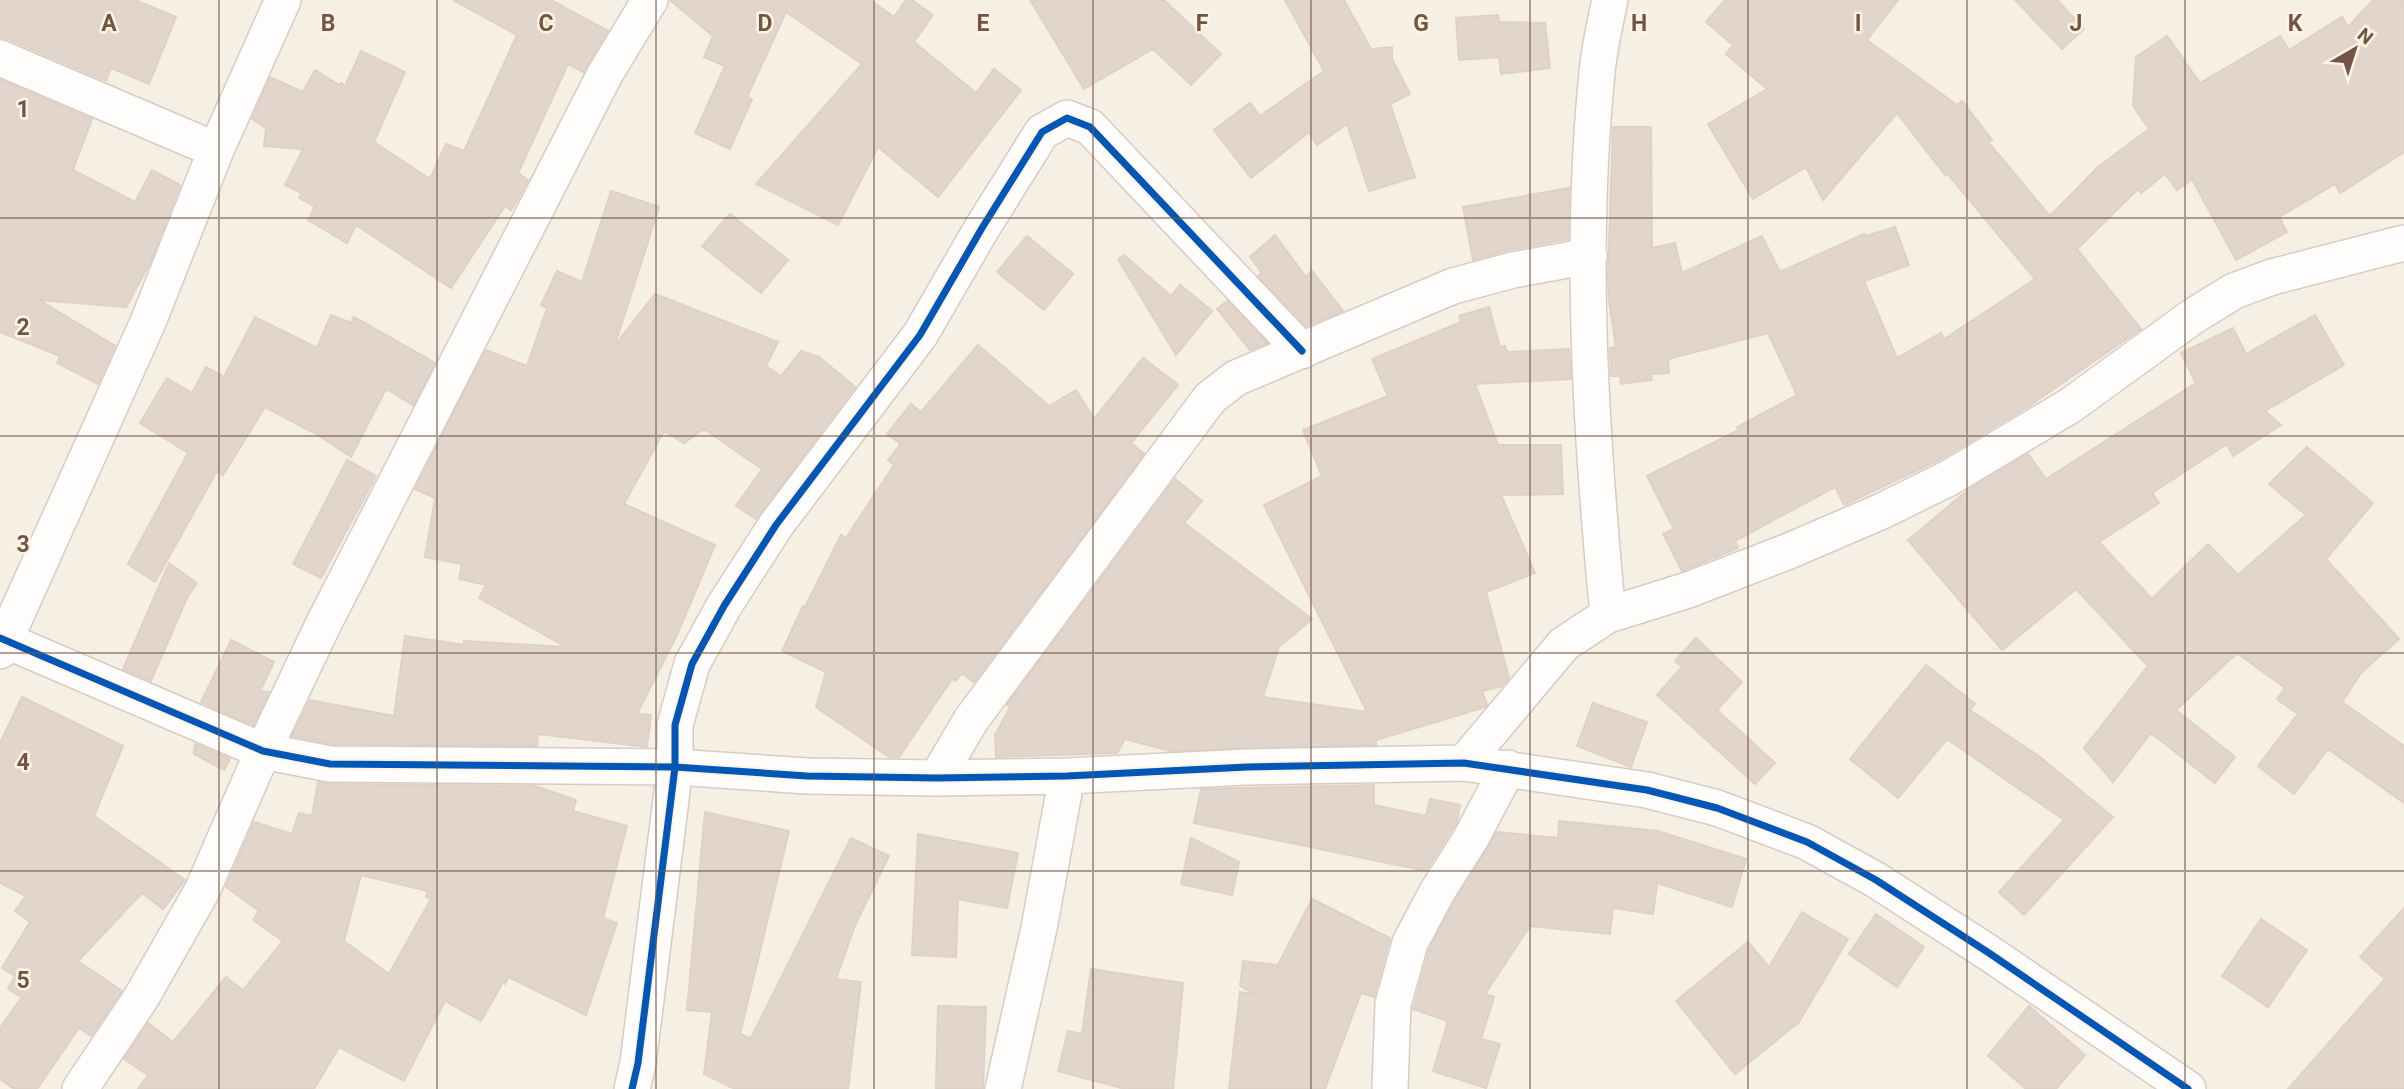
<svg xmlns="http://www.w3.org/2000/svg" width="2404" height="1089" viewBox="0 0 2404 1089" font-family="Roboto,sans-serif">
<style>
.building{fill:#e2d6cc;stroke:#dfd1c6;stroke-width:2;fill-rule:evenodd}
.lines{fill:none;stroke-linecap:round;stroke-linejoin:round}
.minor-casing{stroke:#d7ccc3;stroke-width:38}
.minor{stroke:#fefdfb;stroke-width:35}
.cycleway-casing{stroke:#fff4e4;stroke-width:11}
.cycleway{stroke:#0057b8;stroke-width:7}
.grid{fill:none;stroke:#735545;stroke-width:2;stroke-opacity:0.55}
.grid-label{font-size:23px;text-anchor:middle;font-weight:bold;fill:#735545;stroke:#fff4e4;stroke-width:5;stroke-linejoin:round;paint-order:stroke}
</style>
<rect width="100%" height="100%" fill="#f6efe4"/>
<!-- building -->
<path class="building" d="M 0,0 L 135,0 L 176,17 L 149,84 L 111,68 L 106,81 L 8,39 L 0,38 Z
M 453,0 L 551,0 L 608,31 L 583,72 L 568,64 L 518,173 L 528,180 L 519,197 L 511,210 L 505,206 L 451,288 L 356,225 L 347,243 L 308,220 L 315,207 L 299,198 L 302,193 L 285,185 L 303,149 L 264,146 L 266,128 L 252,119 L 270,77 L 303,92 L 315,70 L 339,85 L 341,83 L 345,86 L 361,51 L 405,72 L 374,142 L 430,179 L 446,144 L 464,151 L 517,35 Z
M 670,0 L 870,0 L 894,17 L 906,0 L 912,0 L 933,15 L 914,42 L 976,93 L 994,69 L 1021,90 L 938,197 L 878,147 L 838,225 L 756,184 L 862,64 L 786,12 L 747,97 L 752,99 L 730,149 L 695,133 L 725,66 L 704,57 L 713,36 Z
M 1030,0 L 1164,0 L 1221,54 L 1191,85 L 1153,49 L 1084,89 Z
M 1285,0 L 1344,0 L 1371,49 L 1392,47 L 1392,59 L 1410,94 L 1390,104 L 1415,177 L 1369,191 L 1347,124 L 1317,145 L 1309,132 L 1251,178 L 1214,130 L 1250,103 L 1260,116 L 1324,71 Z
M 1725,0 L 1898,0 L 1867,40 L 1957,105 L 1962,101 L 1992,140 L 1988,142 L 2050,216 L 2098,167 L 2149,129 L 2133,106 L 2136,57 L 2167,36 L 2200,83 L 2280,36 L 2289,50 L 2342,17 L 2348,27 L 2373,0 L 2404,0 L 2404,152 L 2340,193 L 2335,184 L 2279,217 L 2287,232 L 2236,260 L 2192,179 L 2177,190 L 2165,174 L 2141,193 L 2138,189 L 2077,249 L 2141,329 L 2026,408 L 1939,460 L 1844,505 L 1835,487 L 1735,541 L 1738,548 L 1682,571 L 1663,534 L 1674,529 L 1647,476 L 1739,430 L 1737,427 L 1797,395 L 1768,333 L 1668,359 L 1669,373 L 1651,374 L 1652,380 L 1621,384 L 1620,376 L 1611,376 L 1610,348 L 1616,347 L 1609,301 L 1608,276 L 1613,127 L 1651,127 L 1652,248 L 1675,243 L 1682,273 L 1762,236 L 1780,272 L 1864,234 L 1866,236 L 1895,227 L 1909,265 L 1864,281 L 1897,358 L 1941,333 L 1944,339 L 2035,279 L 1947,173 L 1945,175 L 1897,113 L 1823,200 L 1806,167 L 1753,199 L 1708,124 L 1767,89 L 1726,54 L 1733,45 L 1706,22 Z
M 2015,0 L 2057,0 L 2084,29 L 2062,49 Z
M 1498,15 L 1499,22 L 1545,23 L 1550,68 L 1501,74 L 1499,57 L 1459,60 L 1456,18 Z
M 0,80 L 92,119 L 73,170 L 135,202 L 152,170 L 180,185 L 150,263 L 126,307 L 39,300 L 115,346 L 98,384 L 57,363 L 60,356 L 0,332 Z
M 1569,188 L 1568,239 L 1509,250 L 1473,260 L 1463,207 Z
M 611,191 L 659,207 L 615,345 L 655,294 L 778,342 L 766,366 L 781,376 L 801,351 L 819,357 L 855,387 L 756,519 L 736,506 L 762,469 L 704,429 L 684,443 L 664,431 L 624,504 L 715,545 L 677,635 L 637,714 L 651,715 L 647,747 L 538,734 L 537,746 L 332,744 L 292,736 L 310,700 L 394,716 L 405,636 L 464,645 L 464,641 L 566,647 L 479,598 L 486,585 L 459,579 L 462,564 L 425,557 L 435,498 L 415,489 L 486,350 L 527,366 L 547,308 L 541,305 L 557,271 L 582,282 Z
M 730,214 L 788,260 L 761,293 L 702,246 Z
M 1275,235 L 1306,277 L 1312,271 L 1343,311 L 1306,326 L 1258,276 L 1262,273 L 1250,257 Z
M 1027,236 L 1073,274 L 1044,310 L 997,272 Z
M 1124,255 L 1171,296 L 1180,285 L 1212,311 L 1176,355 L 1118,259 Z
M 1227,301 L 1267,343 L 1250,350 L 1217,309 Z
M 1489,307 L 1500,347 L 1505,346 L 1507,352 L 1569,349 L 1571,379 L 1475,384 L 1498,445 L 1561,445 L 1563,494 L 1501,495 L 1535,573 L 1486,592 L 1509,678 L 1502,686 L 1482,691 L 1487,705 L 1485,707 L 1376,740 L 1376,745 L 1170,751 L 1125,739 L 1117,753 L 996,757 L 995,735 L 1010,707 L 1007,705 L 1175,479 L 1202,501 L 1184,523 L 1312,619 L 1279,647 L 1263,697 L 1367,712 L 1264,505 L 1322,476 L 1303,430 L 1388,396 L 1372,359 L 1461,322 L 1459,316 Z
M 331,315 L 351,323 L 354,317 L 435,363 L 413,405 L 386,389 L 351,457 L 318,435 L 265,407 L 223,475 L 217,471 L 155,582 L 128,564 L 188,453 L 140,423 L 167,378 L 192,393 L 206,367 L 224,377 L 255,317 L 317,348 Z
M 2315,315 L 2344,365 L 2265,411 L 2281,425 L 2233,456 L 2227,444 L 2152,493 L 2159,503 L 2099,542 L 2152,599 L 2208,544 L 2238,575 L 2306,515 L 2269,484 L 2307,447 L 2373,503 L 2326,559 L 2399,639 L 2361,673 L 2342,702 L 2404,746 L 2404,803 L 2328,749 L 2294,794 L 2258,766 L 2298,714 L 2277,699 L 2285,688 L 2237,653 L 2176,710 L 2235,757 L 2215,783 L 2151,733 L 2113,782 L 2084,748 L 2148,666 L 2076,589 L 2002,650 L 1908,540 L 1968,490 L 2028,454 L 2046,479 L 2196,383 L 2181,353 L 2233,328 L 2246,354 Z
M 978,345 L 1049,406 L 1076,390 L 1094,419 L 1143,358 L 1178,385 L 1131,443 L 1144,454 L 974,682 L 962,673 L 956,681 L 952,679 L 899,757 L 889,757 L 816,707 L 826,672 L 782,651 L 803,606 L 805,607 L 841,535 L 846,538 L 894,465 L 888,460 L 901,444 L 887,434 L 911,404 L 921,412 Z
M 347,460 L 376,476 L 321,578 L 293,564 Z
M 169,563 L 197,583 L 187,598 L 151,681 L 123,669 Z
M 1696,638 L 1742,682 L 1717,710 L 1775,763 L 1755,784 L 1657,695 L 1682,667 L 1675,661 Z
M 231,640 L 274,662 L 260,691 L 269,692 L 253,725 L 201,702 Z
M 1926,665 L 1975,704 L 1970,710 L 2040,757 L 2113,817 L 2024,915 L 1999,892 L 2064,820 L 1947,739 L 1898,798 L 1850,759 Z
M 22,697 L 123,746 L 94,816 L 185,880 L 163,909 L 142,893 L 78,961 L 122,991 L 91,1036 L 79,1028 L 37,1089 L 14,1089 L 0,1079 L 0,1028 L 22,997 L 8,989 L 15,976 L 2,968 L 30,922 L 15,911 L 26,896 L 0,883 L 0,743 Z
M 1593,703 L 1647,722 L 1631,767 L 1577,746 Z
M 195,744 L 230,759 L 224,770 L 194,754 Z
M 318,782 L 330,784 L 535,786 L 576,800 L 573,811 L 627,826 L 603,918 L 617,923 L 586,1015 L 508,977 L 505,984 L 503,982 L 481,1021 L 445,1001 L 404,1081 L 339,1047 L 314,1089 L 138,1089 L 148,1075 L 124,1059 L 148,1023 L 173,1042 L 226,977 L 243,990 L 283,941 L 253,920 L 259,911 L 226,887 L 254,822 L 292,834 L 299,813 L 312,816 ZM 361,875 L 428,891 L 426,897 L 431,899 L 389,974 L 344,941 Z
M 1374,785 L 1374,805 L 1426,816 L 1430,799 L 1460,805 L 1457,822 L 1426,871 L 1194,823 L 1201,789 Z
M 705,812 L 789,831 L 740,1034 L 751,1038 L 851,838 L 889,856 L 856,923 L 836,979 L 861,982 L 848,1089 L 735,1089 L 704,1074 L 712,1012 L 687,1010 Z
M 1559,821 L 1658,831 L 1746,859 L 1732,907 L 1657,883 L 1653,914 L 1613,908 L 1610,934 L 1530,926 L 1485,994 L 1494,997 L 1481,1039 L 1500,1044 L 1486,1088 L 1433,1071 L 1448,1021 L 1413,1009 L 1429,950 L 1454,902 L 1497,832 L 1558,838 Z
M 918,834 L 1018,853 L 1007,908 L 958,899 L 956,957 L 912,955 Z
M 1191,838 L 1239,862 L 1232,895 L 1181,884 Z
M 1312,899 L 1390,938 L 1374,997 L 1361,993 L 1325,1089 L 1229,1089 L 1240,992 L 1257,995 L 1240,986 L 1243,961 L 1278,965 Z
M 2404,908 L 2404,1089 L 2288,1089 L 2385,979 L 2360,957 Z
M 1802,912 L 1848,939 L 1799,1022 L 1735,1074 L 1676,1001 L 1748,942 L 1769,967 Z
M 1876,914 L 1924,947 L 1897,987 L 1849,954 Z
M 2261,919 L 2307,950 L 2268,1007 L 2222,976 Z
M 1091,969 L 1183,983 L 1173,1089 L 1125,1089 L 1058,1071 L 1068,1031 L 1082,1034 Z
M 938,1006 L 986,1007 L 983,1089 L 936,1089 Z
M 2029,1006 L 2085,1055 L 2056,1089 L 2026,1089 L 1988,1056 Z"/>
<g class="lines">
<!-- minor casing -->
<g class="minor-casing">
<path id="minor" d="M 0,58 L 216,150
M 1608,615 C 1591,438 1579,250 1597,73 C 1599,49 1605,24 1610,0
M 0,638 L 263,751 L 330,764 L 675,767 L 807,776 L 937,778 L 1067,776 L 1247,767 L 1464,763 L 1647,790 L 1717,808 L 1807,842 L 1876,880 L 1989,953 L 2188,1089
M 0,651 L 148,322 L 216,150 L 283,0
M 1464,763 L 1564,644 L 1608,615 L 1688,590 L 1789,551 L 1882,511 L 1949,478 L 2071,405 L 2192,317 L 2234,291 L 2272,277 L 2404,243
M 937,778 L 971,720 L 1210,398 L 1236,378 L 1453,286 L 1513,270 L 1589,256
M 80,1089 L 141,998 L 202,891 L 263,751 L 323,625 L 605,74 L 650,0
M 632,1089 L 638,1063 L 675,767 L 675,725 L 692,664 L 724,606 L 776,525 L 920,335 L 982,228 L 1042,132 L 1067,118 L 1090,127 L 1302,351
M 1003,1089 L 1039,928 L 1067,776
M 1390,1089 L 1393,1004 L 1410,943 L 1437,892 L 1471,838 L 1508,768"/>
</g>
<!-- minor -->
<use href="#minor" class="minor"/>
<!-- cycleway casing -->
<g class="cycleway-casing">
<path id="cycleway" d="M 0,638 L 263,751 L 330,764 L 675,767 L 807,776 L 937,778 L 1067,776 L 1247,767 L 1464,763 L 1647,790 L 1717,808 L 1807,842 L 1876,880 L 1989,953 L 2188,1089
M 632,1089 L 638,1063 L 675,767 L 675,725 L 692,664 L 724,606 L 776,525 L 920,335 L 982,228 L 1042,132 L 1067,118 L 1090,127 L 1302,351"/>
</g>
<!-- cycleway -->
<use href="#cycleway" class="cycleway"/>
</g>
<!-- grid -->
<path class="grid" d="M 219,0 L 219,1089M 437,0 L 437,1089M 656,0 L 656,1089M 874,0 L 874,1089M 1093,0 L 1093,1089M 1311,0 L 1311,1089M 1530,0 L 1530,1089M 1748,0 L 1748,1089M 1967,0 L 1967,1089M 2185,0 L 2185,1089M 0,218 L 2404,218M 0,436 L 2404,436M 0,653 L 2404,653M 0,871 L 2404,871"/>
<g class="grid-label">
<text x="109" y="31">A</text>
<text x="328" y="31">B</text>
<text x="546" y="31">C</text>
<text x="765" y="31">D</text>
<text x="983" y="31">E</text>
<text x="1202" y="31">F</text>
<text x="1421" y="31">G</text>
<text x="1639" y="31">H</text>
<text x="1858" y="31">I</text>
<text x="2076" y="31">J</text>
<text x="2295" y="31">K</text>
<text x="23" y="117">1</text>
<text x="23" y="335">2</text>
<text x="23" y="552">3</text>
<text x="23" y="770">4</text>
<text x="23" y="988">5</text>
</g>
<!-- north arrow -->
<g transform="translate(2355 49) rotate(39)" stroke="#fff4e4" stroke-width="5" paint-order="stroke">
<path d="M0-5L12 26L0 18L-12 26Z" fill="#735545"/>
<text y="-10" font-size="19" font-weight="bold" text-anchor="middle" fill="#735545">N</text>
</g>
</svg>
